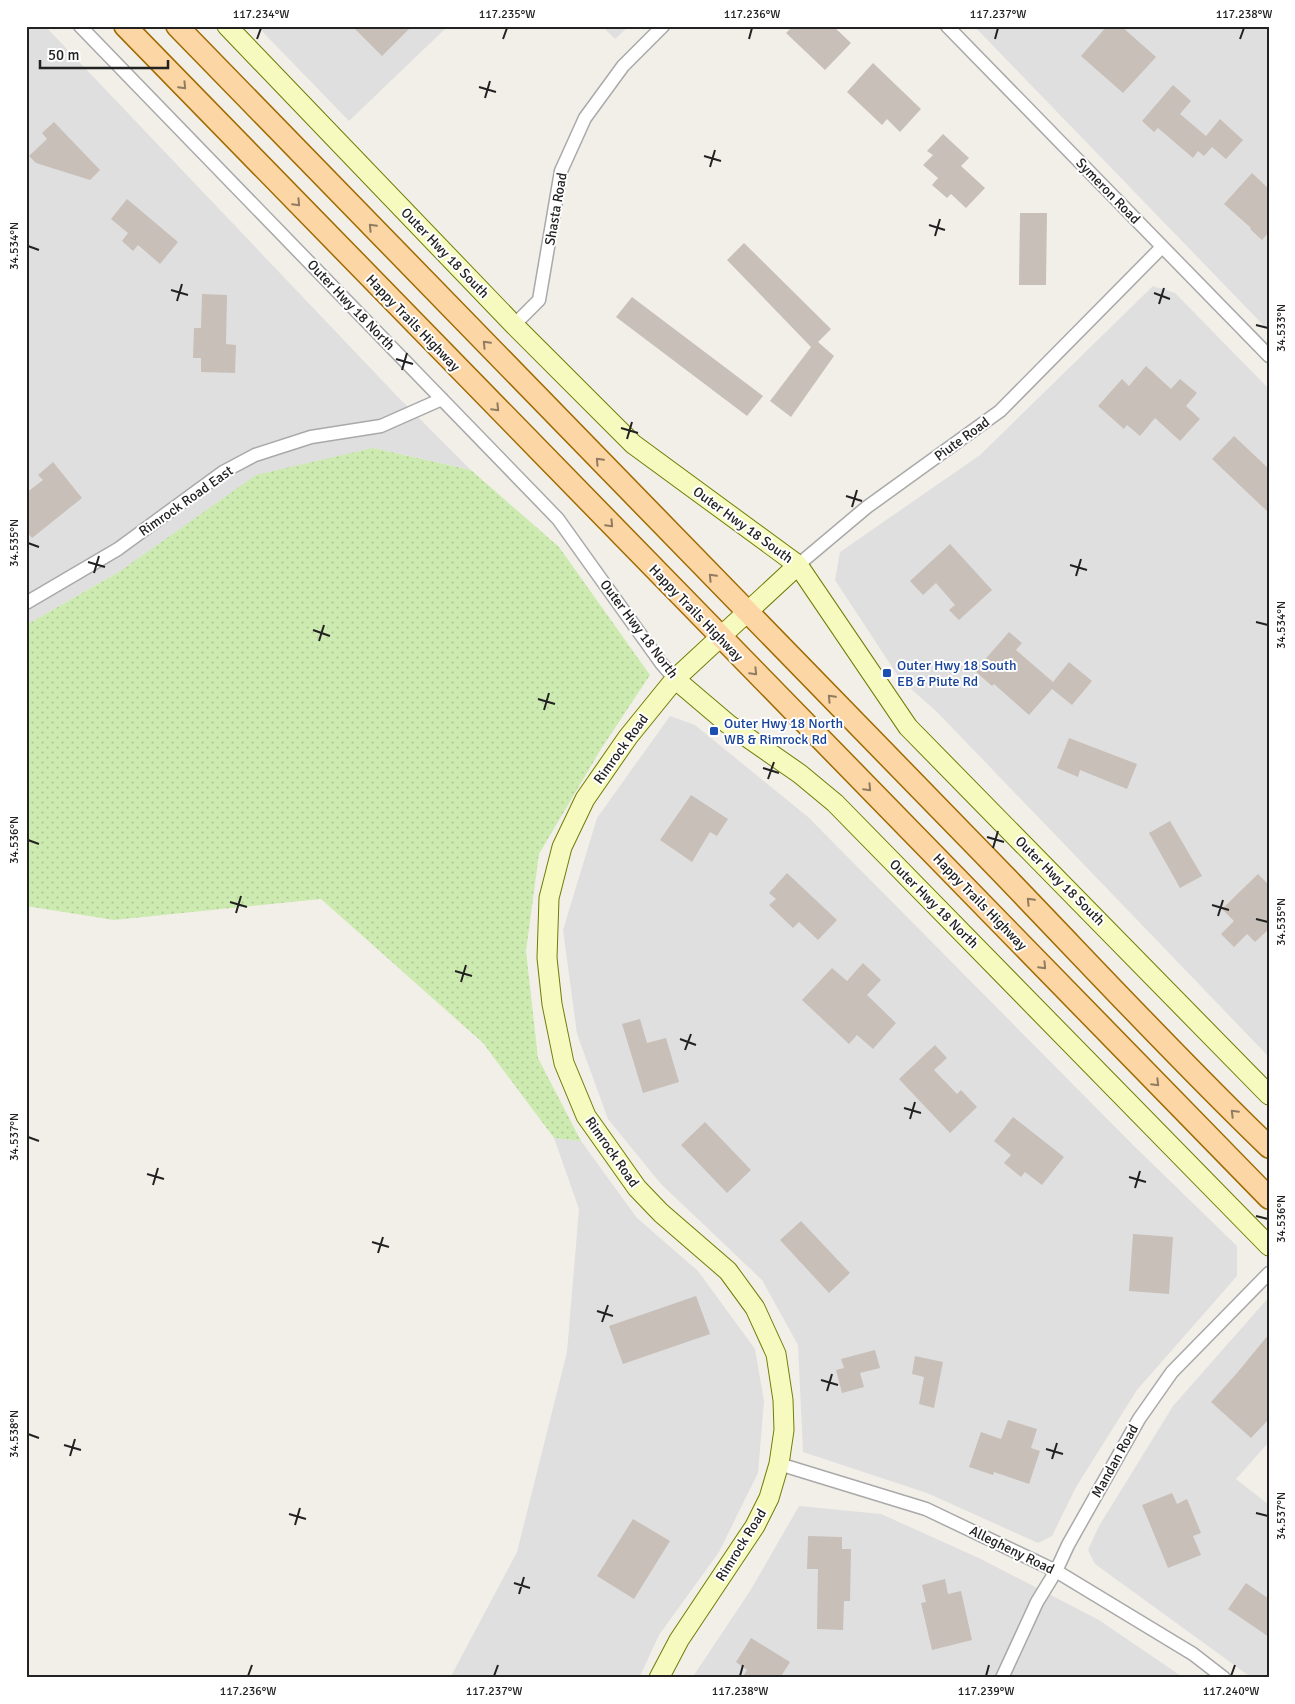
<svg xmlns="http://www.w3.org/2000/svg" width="1295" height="1704" viewBox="0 0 1295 1704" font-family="Signika,sans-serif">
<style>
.residential{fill:#e0dfdf}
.grass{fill:url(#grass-dots)}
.building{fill:#c7bfb8}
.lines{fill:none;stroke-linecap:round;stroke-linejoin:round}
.street-casing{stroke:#a9a9a9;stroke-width:15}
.secondary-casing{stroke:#707d05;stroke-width:21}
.primary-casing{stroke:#a06b00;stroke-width:24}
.street{stroke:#fff;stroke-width:12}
.secondary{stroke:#f7fabf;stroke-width:19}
.primary{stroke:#fcd6a4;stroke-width:21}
.oneway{stroke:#8f7c63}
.ticks{fill:none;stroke:#222;stroke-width:2}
.transit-dot{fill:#1a4fb4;stroke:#fff;stroke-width:2}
.labels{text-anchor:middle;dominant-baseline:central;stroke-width:4;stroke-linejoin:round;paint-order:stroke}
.street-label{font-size:14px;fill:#222;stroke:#fff}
.transit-label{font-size:14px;fill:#164399;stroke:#fff;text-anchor:start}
.neatline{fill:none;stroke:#222;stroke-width:2}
.ticks-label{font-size:12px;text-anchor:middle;fill:#222}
</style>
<defs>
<pattern id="grass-dots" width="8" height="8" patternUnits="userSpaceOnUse" patternTransform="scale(1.25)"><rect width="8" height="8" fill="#cdebb0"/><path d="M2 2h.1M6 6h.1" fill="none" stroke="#b0c997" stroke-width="1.8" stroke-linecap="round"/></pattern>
</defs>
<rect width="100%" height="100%" fill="#f2efe9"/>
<!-- residential -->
<path class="residential" d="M 26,26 L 45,26 L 396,395 L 471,470 L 373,448 L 119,572 L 26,625 Z
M 257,26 L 448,26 L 349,121 Z
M 602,26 L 629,26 L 615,39 Z
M 974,26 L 1269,26 L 1269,331 Z
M 1153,286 L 1175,293 L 1269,389 L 1269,1057 L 937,712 L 900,679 L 835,580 L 840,552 L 980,455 Z
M 670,716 L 695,725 L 808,817 L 1132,1144 L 1237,1246 L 1237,1276 L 1137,1390 L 1076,1487 L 1052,1536 L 1038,1543 L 927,1493 L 803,1452 L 798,1345 L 762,1280 L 661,1184 L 608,1119 L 577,1034 L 563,930 L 597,818 Z
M 554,1138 L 581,1141 L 637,1218 L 698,1271 L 755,1349 L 764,1401 L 758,1473 L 719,1552 L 659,1635 L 639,1678 L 450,1678 L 517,1552 L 567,1352 L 579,1209 Z
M 1269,1297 L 1269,1442 L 1236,1479 L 1269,1505 L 1269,1678 L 1252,1678 L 1095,1564 L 1088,1550 L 1099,1526 L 1173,1406 Z
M 799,1506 L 881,1514 L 981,1559 L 1099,1620 L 1184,1678 L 692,1678 L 750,1591 Z"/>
<!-- grass -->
<path class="grass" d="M 373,448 L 471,470 L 559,547 L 650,675 L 601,749 L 539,854 L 526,951 L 538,1058 L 581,1141 L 554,1138 L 483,1043 L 321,899 L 114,920 L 26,906 L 26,625 L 119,572 L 256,475 Z"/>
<!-- building -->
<path class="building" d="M 352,26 L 412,26 L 382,56 Z
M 793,26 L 833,26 L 851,43 L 825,70 L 786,33 Z
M 1107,26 L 1121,26 L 1156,57 L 1123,93 L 1081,56 Z
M 873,63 L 921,109 L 900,132 L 887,119 L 882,125 L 847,92 Z
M 1173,85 L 1191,101 L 1180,114 L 1206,136 L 1220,119 L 1243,140 L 1226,159 L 1212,147 L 1204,156 L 1198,151 L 1193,158 L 1158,128 L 1154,132 L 1142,121 Z
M 54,122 L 100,170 L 90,180 L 36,163 L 29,156 L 47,139 L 42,133 Z
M 943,134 L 969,158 L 961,166 L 985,188 L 966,208 L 951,194 L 947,198 L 932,185 L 938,178 L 923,165 L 933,155 L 927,151 Z
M 1252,173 L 1269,189 L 1269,232 L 1262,240 L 1250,229 L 1251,228 L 1224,204 Z
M 127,199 L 178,242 L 160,264 L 138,245 L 133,251 L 122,241 L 128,233 L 111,219 Z
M 1020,213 L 1047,213 L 1046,285 L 1019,285 Z
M 744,243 L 831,329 L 818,342 L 834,356 L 791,417 L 770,401 L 811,347 L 727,260 Z
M 202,294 L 227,295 L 226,344 L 236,345 L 235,373 L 201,372 L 201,358 L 193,358 L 194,328 L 201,328 Z
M 632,297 L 763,396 L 747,416 L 616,317 Z
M 1146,366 L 1171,389 L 1180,379 L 1197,393 L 1186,406 L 1200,419 L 1180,441 L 1155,418 L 1140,436 L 1127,425 L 1124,429 L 1098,406 L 1122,379 L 1129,386 Z
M 1234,436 L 1269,469 L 1269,513 L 1212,459 Z
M 53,462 L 82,498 L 32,538 L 26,531 L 26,493 L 43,480 L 38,475 Z
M 950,544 L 992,590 L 959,620 L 949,610 L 955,605 L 936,583 L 923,595 L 910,581 Z
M 1009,632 L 1022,643 L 1016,650 L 1053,682 L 1069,662 L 1092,681 L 1072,705 L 1052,689 L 1029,715 L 994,684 L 992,686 L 975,671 Z
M 1069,738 L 1137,764 L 1127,789 L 1080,770 L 1078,777 L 1057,768 Z
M 691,795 L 728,819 L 717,836 L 710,832 L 692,862 L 660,840 Z
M 1170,821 L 1202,876 L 1180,888 L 1149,833 Z
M 787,873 L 837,920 L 818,940 L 799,922 L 793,928 L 769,905 L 776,899 L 769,893 Z
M 1258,874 L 1269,885 L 1269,929 L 1255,942 L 1247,934 L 1234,947 L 1221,934 L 1234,921 L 1222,909 Z
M 863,963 L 881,980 L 867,995 L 896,1023 L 873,1049 L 857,1035 L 849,1044 L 802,1000 L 832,968 L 847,981 Z
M 640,1019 L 647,1043 L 666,1038 L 679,1082 L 643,1093 L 622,1024 Z
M 935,1045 L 947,1058 L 934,1070 L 957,1094 L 961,1090 L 977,1107 L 950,1133 L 899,1079 Z
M 1013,1117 L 1064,1157 L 1042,1185 L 1025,1172 L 1021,1177 L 1004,1163 L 1011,1155 L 994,1141 Z
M 705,1122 L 751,1170 L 727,1193 L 681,1145 Z
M 801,1221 L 850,1273 L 829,1293 L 780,1240 Z
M 1133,1234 L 1173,1237 L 1169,1294 L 1129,1291 Z
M 696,1296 L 710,1334 L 623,1364 L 609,1326 Z
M 1269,1334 L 1269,1419 L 1251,1438 L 1211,1402 L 1237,1373 Z
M 875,1350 L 880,1368 L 860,1373 L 864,1387 L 842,1393 L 836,1370 L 844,1368 L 841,1359 Z
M 915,1356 L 943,1362 L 934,1408 L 919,1404 L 924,1377 L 912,1374 Z
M 1008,1420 L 1037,1429 L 1031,1448 L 1040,1451 L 1029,1484 L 994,1472 L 993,1475 L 969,1467 L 981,1432 L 1001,1439 Z
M 1172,1493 L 1177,1504 L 1187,1499 L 1201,1533 L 1193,1536 L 1201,1555 L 1168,1568 L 1142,1505 Z
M 633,1519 L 670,1541 L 634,1599 L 597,1576 Z
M 808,1536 L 842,1537 L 842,1549 L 851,1549 L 850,1601 L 844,1601 L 843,1630 L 817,1629 L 818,1569 L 807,1569 Z
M 945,1579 L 948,1594 L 961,1591 L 972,1640 L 932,1650 L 921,1603 L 926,1602 L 922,1585 Z
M 1246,1583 L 1269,1599 L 1269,1637 L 1228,1609 Z
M 751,1638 L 790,1662 L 780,1678 L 742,1678 L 747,1670 L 736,1662 Z"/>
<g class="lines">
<!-- street casing -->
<g class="street-casing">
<path id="street" d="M 80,26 L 558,519 L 661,663 L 675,679
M 947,26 L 1269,356
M 514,325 L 539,300 L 561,171 L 585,118 L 623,66 L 663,26
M 798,565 L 867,507 L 1000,411 L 1162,247
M 26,603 L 118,549 L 223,472 L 255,455 L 311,437 L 381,426 L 442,399
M 779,1464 L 926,1509 L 1056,1571 L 1193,1654 L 1224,1678
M 1002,1678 L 1037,1602 L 1056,1571 L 1068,1545 L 1139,1419 L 1172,1372 L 1269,1273"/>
</g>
<!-- secondary casing -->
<g class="secondary-casing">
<path id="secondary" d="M 227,26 L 514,325 L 633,444 L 798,565 L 908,727 L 1269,1095
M 675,679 L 728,724 L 800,774 L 835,803 L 1269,1246
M 659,1678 L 679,1640 L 755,1526 L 769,1498 L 779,1464 L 784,1430 L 783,1400 L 776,1354 L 755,1308 L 728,1271 L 661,1213 L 637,1188 L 586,1116 L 564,1063 L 552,1004 L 547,958 L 549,898 L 562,847 L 585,799 L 628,737 L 675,679 L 798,565"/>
</g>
<!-- primary casing -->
<g class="primary-casing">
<path id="primary" d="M 125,26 L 1269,1198
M 177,26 C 440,297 703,568 967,837 C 1068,940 1165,1047 1269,1147"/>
</g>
<!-- street -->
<use href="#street" class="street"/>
<!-- secondary -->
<use href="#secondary" class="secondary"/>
<!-- primary -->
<use href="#primary" class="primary"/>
</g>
<!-- one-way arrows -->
<defs><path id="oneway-chevron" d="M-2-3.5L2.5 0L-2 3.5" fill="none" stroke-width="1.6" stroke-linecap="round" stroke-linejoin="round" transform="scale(1.25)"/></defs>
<g class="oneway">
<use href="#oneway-chevron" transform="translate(183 86) rotate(46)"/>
<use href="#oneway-chevron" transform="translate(297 203) rotate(46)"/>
<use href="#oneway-chevron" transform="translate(372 227) rotate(-134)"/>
<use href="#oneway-chevron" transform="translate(486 344) rotate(-134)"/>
<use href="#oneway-chevron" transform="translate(496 408) rotate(46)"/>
<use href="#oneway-chevron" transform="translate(599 461) rotate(-134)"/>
<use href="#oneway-chevron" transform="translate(610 524) rotate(46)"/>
<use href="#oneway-chevron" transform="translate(712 577) rotate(-134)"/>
<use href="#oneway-chevron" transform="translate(754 672) rotate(46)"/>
<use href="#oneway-chevron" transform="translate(831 698) rotate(-134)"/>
<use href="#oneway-chevron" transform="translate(868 788) rotate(46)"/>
<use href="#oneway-chevron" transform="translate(1030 901) rotate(-134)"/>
<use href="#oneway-chevron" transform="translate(1043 966) rotate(46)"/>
<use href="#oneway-chevron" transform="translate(1156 1083) rotate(45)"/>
<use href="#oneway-chevron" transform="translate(1234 1113) rotate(-135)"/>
</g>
<!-- ticks -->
<path class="ticks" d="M 257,39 L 261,28M 503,39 L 507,28M 749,39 L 752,28M 995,39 L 998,28M 1240,39 L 1244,28M 479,87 L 496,92M 485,98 L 490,81M 704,156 L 721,161M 710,167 L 715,150M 929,225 L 945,230M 935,236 L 940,219M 28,246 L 39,250M 171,290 L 188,295M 1154,293 L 1170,299M 177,301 L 182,284M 1159,304 L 1164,288M 1256,325 L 1268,328M 396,359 L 413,364M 402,370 L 407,353M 621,428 L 638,433M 627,439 L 632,422M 846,496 L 862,501M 852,507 L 857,490M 28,543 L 39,547M 88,562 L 105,567M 1070,565 L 1087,570M 94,573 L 99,556M 1076,576 L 1081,559M 1256,622 L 1268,625M 313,630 L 330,636M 319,641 L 324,625M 538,699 L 555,704M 544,710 L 549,693M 763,768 L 779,773M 768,779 L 774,762M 987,837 L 1004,842M 28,840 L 39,844M 993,848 L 998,831M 230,902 L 247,907M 1212,905 L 1229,910M 236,913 L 241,896M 1218,916 L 1223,900M 1256,919 L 1268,922M 455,971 L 472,976M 461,982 L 466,965M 680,1039 L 696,1045M 685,1050 L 691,1034M 904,1108 L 921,1113M 910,1119 L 915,1102M 28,1137 L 39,1141M 147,1174 L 164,1179M 1129,1177 L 1146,1182M 153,1185 L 158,1168M 1135,1188 L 1140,1171M 1256,1216 L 1268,1219M 372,1242 L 389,1247M 378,1253 L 383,1237M 597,1311 L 613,1316M 602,1322 L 608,1305M 821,1380 L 838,1385M 827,1391 L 832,1374M 28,1434 L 39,1438M 64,1445 L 81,1450M 1046,1449 L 1063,1454M 70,1456 L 75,1439M 1052,1459 L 1057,1443M 1256,1513 L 1268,1516M 289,1514 L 306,1519M 295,1525 L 300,1508M 514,1583 L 530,1588M 519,1594 L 524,1577M 248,1676 L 252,1665M 494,1676 L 498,1665M 740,1676 L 743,1665M 986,1676 L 989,1665M 1231,1676 L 1235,1665"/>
<!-- markers -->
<g class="transit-dot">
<rect x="882" y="668" width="10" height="10" rx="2.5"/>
<rect x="709" y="726" width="10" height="10" rx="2.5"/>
</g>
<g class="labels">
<!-- street labels -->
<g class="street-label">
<text transform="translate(1108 191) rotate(46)">Symeron Road</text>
<text transform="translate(556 209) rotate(-80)">Shasta Road</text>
<text transform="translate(445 253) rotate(46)">Outer Hwy 18 South</text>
<text transform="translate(351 305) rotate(46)">Outer Hwy 18 North</text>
<text transform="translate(413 323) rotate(46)">Happy Trails Highway</text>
<text transform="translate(962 439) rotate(-36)">Piute Road</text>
<text transform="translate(186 501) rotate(-35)">Rimrock Road East</text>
<text transform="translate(743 525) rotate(36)">Outer Hwy 18 South</text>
<text transform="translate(696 613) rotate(46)">Happy Trails Highway</text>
<text transform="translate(639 629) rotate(53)">Outer Hwy 18 North</text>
<text transform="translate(621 749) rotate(-54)">Rimrock Road</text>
<text transform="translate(1060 881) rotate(45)">Outer Hwy 18 South</text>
<text transform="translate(980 902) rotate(46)">Happy Trails Highway</text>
<text transform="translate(934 904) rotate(45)">Outer Hwy 18 North</text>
<text transform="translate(612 1152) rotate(55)">Rimrock Road</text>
<text transform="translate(1115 1461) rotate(-61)">Mandan Road</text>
<text transform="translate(741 1545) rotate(-58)">Rimrock Road</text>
<text transform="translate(1012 1550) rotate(26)">Allegheny Road</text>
</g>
<!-- transit labels -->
<g class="transit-label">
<text x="897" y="665">Outer Hwy 18 South<tspan x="897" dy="16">EB &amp; Piute Rd</tspan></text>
<text x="724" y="723">Outer Hwy 18 North<tspan x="724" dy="16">WB &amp; Rimrock Rd</tspan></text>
</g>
</g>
<!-- border -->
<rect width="1295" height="1704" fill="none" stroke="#ffffff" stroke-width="55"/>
<!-- scale -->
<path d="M40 60v8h128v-8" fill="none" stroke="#222222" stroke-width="2.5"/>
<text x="48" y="60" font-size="15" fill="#222222" stroke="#ffffff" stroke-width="4" paint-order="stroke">50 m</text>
<rect x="28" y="28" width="1240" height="1648" class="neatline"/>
<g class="ticks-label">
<text x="261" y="18">117.234°W</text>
<text x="507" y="18">117.235°W</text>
<text x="752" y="18">117.236°W</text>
<text x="998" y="18">117.237°W</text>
<text x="1244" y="18">117.238°W</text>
<text transform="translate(14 246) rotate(-90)" y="4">34.534°N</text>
<text transform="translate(1281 328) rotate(-90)" y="4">34.533°N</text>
<text transform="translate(14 543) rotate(-90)" y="4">34.535°N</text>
<text transform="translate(1281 625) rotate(-90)" y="4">34.534°N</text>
<text transform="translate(14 840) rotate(-90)" y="4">34.536°N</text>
<text transform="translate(1281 922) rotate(-90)" y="4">34.535°N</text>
<text transform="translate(14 1137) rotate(-90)" y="4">34.537°N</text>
<text transform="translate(1281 1219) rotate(-90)" y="4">34.536°N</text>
<text transform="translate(14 1434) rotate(-90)" y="4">34.538°N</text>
<text transform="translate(1281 1516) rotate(-90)" y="4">34.537°N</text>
<text x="248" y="1695">117.236°W</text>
<text x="494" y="1695">117.237°W</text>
<text x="740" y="1695">117.238°W</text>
<text x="986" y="1695">117.239°W</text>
<text x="1231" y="1695">117.240°W</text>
</g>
</svg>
